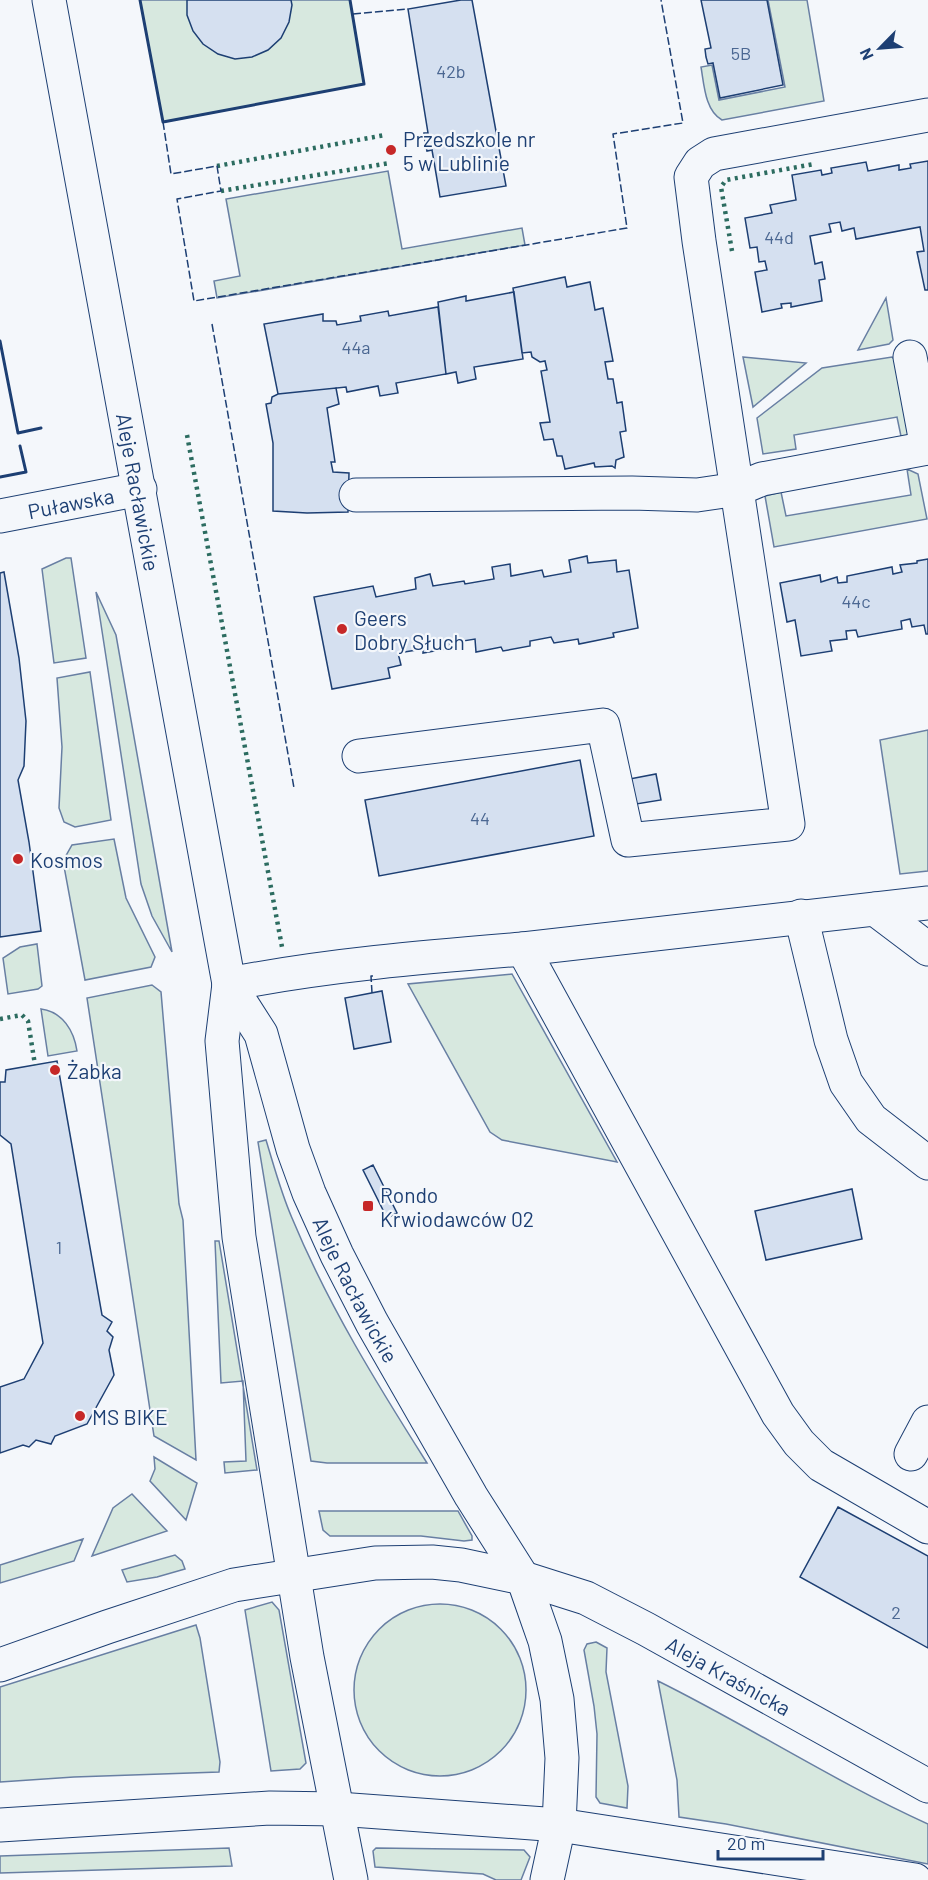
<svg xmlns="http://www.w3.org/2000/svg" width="928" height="1880" viewBox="0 0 928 1880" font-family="Barlow,sans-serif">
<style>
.green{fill:#d7e8df;stroke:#687fa3;stroke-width:1.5}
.building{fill:#d5e0f0;stroke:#1d3f73;stroke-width:1.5}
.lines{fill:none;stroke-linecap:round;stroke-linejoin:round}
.minor-casing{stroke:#1d3f73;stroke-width:35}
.major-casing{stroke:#1d3f73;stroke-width:35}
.minor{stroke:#f4f7fb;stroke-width:33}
.major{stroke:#f4f7fb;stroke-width:33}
.hedge{stroke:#2c6c60;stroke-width:4.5;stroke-dasharray:3 4.5;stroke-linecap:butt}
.fence{stroke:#1d3f73;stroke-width:1.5;stroke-dasharray:8 3;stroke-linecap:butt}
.wall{stroke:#1d3f73;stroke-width:3}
.poi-dot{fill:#c62828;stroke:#f4f7fb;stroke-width:2}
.labels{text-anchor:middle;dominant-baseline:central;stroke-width:4.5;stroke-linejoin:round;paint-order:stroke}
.number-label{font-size:18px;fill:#4b6792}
.poi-label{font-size:21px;fill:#1d3f73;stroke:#f4f7fb;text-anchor:start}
.street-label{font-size:21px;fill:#1d3f73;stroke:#f4f7fb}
</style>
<rect width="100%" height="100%" fill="#f4f7fb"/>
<!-- green -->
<path class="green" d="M 140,0 L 350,0 L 364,84 L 163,122 Z
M 768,0 L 807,0 L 824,101 L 722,120 C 705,111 704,84 701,67 L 712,65 L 719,100 L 785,87 Z
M 388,171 L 402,249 L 522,228 L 525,245 L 217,298 L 214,281 L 240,276 L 226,199 Z
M 886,298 L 893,340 L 889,344 L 858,350 Z
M 743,357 L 806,363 L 753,407 Z
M 892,357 L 898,363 L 911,433 L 902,441 L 897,417 L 794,435 L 796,449 L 763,454 L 757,418 L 822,368 Z
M 907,469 L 918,474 L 927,519 L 774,547 L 765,496 L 781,492 L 786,516 L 911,495 Z
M 66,558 L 71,558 L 86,658 L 54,663 L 42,569 Z
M 96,592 L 116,635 L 172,952 L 152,916 L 141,884 Z
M 90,672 L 111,820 L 75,827 L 64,822 L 59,808 L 62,747 L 57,678 Z
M 928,730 L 928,871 L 900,874 L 880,740 Z
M 114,839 L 126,898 L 155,957 L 151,967 L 85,980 L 63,861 L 72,845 Z
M 37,944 L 42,986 L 38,989 L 8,994 L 3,958 L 20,947 Z
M 512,974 L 617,1162 L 502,1140 L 490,1132 L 408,984 Z
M 152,985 L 161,992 L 179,1204 L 183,1220 L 196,1460 L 154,1436 L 87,998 Z
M 41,1009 C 63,1012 74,1031 77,1051 L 48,1056 Z
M 266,1140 C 274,1166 281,1193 292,1218 C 328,1305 377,1384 427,1463 L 327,1463 L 311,1461 L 258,1142 Z
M 215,1241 L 219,1241 L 257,1470 L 225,1473 L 224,1462 L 246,1461 L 243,1381 L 221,1383 Z
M 154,1457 L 197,1483 L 186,1520 L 150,1481 L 155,1469 Z
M 132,1494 L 167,1531 L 92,1556 L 113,1508 Z
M 319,1511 L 458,1511 L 472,1536 L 472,1540 L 464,1541 L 421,1536 L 330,1536 L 323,1530 Z
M 83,1539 L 74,1561 L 0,1583 L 0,1565 Z
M 175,1555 L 182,1561 L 185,1569 L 157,1577 L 127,1582 L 122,1570 Z
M 272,1602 L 279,1610 L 306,1763 L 300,1769 L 271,1771 L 245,1610 Z
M354 1690a86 86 0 1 1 172 0a86 86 0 1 1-172 0Z
M 196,1625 L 200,1638 L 220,1762 L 219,1772 L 74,1777 L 0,1782 L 0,1687 Z
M 596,1642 L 607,1648 L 606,1672 L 628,1786 L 627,1808 L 600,1803 L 596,1797 L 597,1734 L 594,1706 L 584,1650 L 587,1644 Z
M 658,1681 C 749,1726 835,1782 928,1824 L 928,1864 L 726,1824 L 679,1817 L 677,1780 Z
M 229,1848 L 232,1866 L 0,1873 L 0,1856 Z
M 376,1848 L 524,1850 L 530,1857 L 521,1880 L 496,1880 L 483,1874 L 375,1867 L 373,1851 Z"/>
<!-- building -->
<path class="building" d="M 187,0 L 291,0 L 292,5 L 289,22 L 281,38 L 268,50 L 252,57 L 235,59 L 218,54 L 203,44 L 193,31 L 187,15 Z
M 461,0 L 472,0 L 506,186 L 440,197 L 432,150 L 427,151 L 425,142 L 424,133 L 428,133 L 408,9 Z
M 701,0 L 767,0 L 783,85 L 720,98 L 713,63 L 708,64 L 706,57 L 705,49 L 711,48 Z
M 928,161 L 928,290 L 925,290 L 917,252 L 924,251 L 920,227 L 856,239 L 854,228 L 842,231 L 840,222 L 829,224 L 831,232 L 810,236 L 815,264 L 822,262 L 825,279 L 819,280 L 822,301 L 791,307 L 791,303 L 781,304 L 782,308 L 762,312 L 755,272 L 767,270 L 765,261 L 759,262 L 757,247 L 750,248 L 745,218 L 772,213 L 770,205 L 796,200 L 792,175 L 821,170 L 822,175 L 832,173 L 831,168 L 866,162 L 868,171 L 899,165 L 899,170 L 911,168 L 910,164 Z
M 565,277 L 567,287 L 590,282 L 595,310 L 603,308 L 613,361 L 605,362 L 608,379 L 613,379 L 617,403 L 622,402 L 626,431 L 620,432 L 624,457 L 616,460 L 615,468 L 612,466 L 595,467 L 594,463 L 565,469 L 562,456 L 557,456 L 553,439 L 544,440 L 540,423 L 550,422 L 541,371 L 547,370 L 545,361 L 540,362 L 532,357 L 531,352 L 522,353 L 513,288 Z
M 514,292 L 523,359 L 474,367 L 476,379 L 458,383 L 456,372 L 446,374 L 438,302 L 466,296 L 466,301 Z
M 438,307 L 446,374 L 396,383 L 398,393 L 380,396 L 378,386 L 347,392 L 346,387 L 278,394 L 264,324 L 323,314 L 323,321 L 336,321 L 337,325 L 361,321 L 360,316 L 388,311 L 389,316 Z
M 336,388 L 339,404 L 327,408 L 335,462 L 331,462 L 333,472 L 349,473 L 348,512 L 307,513 L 273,511 L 273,443 L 266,404 L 271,403 L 272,397 L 278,394 Z
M 587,556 L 588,563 L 616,560 L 617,572 L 629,570 L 638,628 L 613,633 L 614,637 L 579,644 L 578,639 L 554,643 L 551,637 L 530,641 L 530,646 L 503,651 L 501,647 L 476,652 L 475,639 L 450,643 L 451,648 L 423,653 L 423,649 L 398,653 L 401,665 L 388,668 L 390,678 L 332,689 L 314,597 L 373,586 L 376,597 L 416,589 L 415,578 L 430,574 L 433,586 L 464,581 L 465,584 L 494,579 L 492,567 L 510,564 L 511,576 L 542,570 L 544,577 L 571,572 L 569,560 Z
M 928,559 L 928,634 L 926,634 L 924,625 L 912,627 L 910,619 L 901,621 L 902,629 L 858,637 L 856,630 L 846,631 L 847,639 L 830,641 L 832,651 L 801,656 L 795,620 L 787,622 L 780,583 L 820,575 L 821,582 L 837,577 L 838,583 L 847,582 L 847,576 L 892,567 L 893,574 L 902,572 L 900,565 L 917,563 L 917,561 Z
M 4,572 L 19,658 L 26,721 L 24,766 L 18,780 L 29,842 L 41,931 L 0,937 L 0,573 Z
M 580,760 L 594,836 L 379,876 L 365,800 Z
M 656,774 L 661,800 L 624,806 L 619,781 Z
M 382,991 L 391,1042 L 354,1049 L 345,998 Z
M 57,1061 L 102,1315 L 112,1322 L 107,1331 L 113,1337 L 109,1350 L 114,1375 L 87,1424 L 55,1436 L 51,1444 L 36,1440 L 29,1447 L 23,1445 L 0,1453 L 0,1387 L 24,1379 L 43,1343 L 11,1144 L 0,1135 L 0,1082 L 5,1082 L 6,1070 Z
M 373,1165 L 397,1213 L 387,1218 L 363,1170 Z
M 852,1189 L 862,1239 L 766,1260 L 755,1211 Z
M 838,1507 L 928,1556 L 928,1648 L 800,1577 Z"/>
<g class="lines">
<!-- minor casing -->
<g class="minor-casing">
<g id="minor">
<path id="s1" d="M 49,0 L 229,984 L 222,1041 L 239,1237 L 307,1657 L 351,1880"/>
<path d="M 910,357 L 927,448"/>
<path d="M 356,495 L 632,493 L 697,495 L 738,489 L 762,479 L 928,448"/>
<path id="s2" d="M 0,516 L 140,489"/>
<path d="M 359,756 L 603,725 L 628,840 L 788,824 L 699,241 L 691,177 L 700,163 L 714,154 L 928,115"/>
<path d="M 928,903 L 523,949 L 778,1414 L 799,1443 L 821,1465 L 928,1527"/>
<path d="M 875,909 L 928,949"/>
<path d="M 801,916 L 831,1040 L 846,1083 L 871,1119 L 928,1163"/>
<path id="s3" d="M 229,984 L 261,1034 L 293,1149 L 309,1193 L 337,1255 L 372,1323 L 471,1496 L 523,1578 L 545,1641 L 557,1699 L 562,1758 L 559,1825 L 547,1880"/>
<path d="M 229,984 C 327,965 424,957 523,949"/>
<path d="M 911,1454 L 928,1422"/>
</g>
</g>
<!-- major casing -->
<g class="major-casing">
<g id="major">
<path id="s4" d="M 0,1665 L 107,1627 L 234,1585 L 375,1563 L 432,1562 L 461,1565 L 523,1578 L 586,1598 L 646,1629 L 928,1786"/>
<path d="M 0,1825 L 270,1808 L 338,1809 L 559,1825 L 915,1880"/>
</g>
</g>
<!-- minor -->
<use href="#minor" class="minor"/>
<!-- major -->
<use href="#major" class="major"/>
<!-- hedge -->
<path class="hedge" d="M 217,166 L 385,135
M 221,191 L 390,163
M 732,251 L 721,187 L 726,180 L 814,164
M 187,435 L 282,947
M 0,1019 L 22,1015 L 28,1021 L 35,1065"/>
<!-- fence -->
<path class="fence" d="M 353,14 L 408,9
M 163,122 L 171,174 L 217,166 L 221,191 L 177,199 L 194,301 L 627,228 L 613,134 L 683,123 L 661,0
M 212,324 L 294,788
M 372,993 L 371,976 L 374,976"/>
<!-- wall -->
<path class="wall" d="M 140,0 L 163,122 L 364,84 L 350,0
M 0,341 L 18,433 L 41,428
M 0,477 L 26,472 L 20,446"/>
</g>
<!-- markers -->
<g class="poi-dot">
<circle cx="391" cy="150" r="6"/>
<circle cx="342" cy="629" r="6"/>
<circle cx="18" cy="859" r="6"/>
<circle cx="55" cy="1070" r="6"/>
<rect x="362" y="1200" width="12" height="12" rx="3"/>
<circle cx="80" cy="1416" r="6"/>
</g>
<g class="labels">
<!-- number labels -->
<g class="number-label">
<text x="741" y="53">5B</text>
<text x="451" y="71">42b</text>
<text x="779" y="237">44d</text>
<text x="356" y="347">44a</text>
<text x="856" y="601">44c</text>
<text x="480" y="818">44</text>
<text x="59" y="1247">1</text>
<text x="896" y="1612">2</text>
</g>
<!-- poi labels -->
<g class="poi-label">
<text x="403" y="138">Przedszkole nr<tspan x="403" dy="24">5 w Lublinie</tspan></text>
<text x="354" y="617">Geers<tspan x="354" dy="24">Dobry Słuch</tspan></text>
<text x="30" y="859">Kosmos</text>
<text x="67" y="1070">Żabka</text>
<text x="380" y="1194">Rondo<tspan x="380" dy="24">Krwiodawców 02</tspan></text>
<text x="92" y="1416">MS BIKE</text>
</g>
<!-- street labels -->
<g class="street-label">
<text stroke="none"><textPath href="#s1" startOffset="500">Aleje Racławickie</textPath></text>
<text stroke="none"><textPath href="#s2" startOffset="72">Puławska</textPath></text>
<text stroke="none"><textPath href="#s3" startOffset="333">Aleje Racławickie</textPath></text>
<text stroke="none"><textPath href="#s4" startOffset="768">Aleja Kraśnicka</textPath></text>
</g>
</g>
<!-- north arrow -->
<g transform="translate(880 48) rotate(245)" stroke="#f4f7fb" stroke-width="4.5" paint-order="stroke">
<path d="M0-4.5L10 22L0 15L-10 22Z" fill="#1d3f73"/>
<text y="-9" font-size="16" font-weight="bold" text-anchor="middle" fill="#1d3f73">N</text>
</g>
<!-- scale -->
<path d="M718 1850v9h105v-9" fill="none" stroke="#1d3f73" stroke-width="3"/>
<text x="727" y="1850" font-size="18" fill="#1d3f73" stroke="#f4f7fb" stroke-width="4.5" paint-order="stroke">20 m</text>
</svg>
